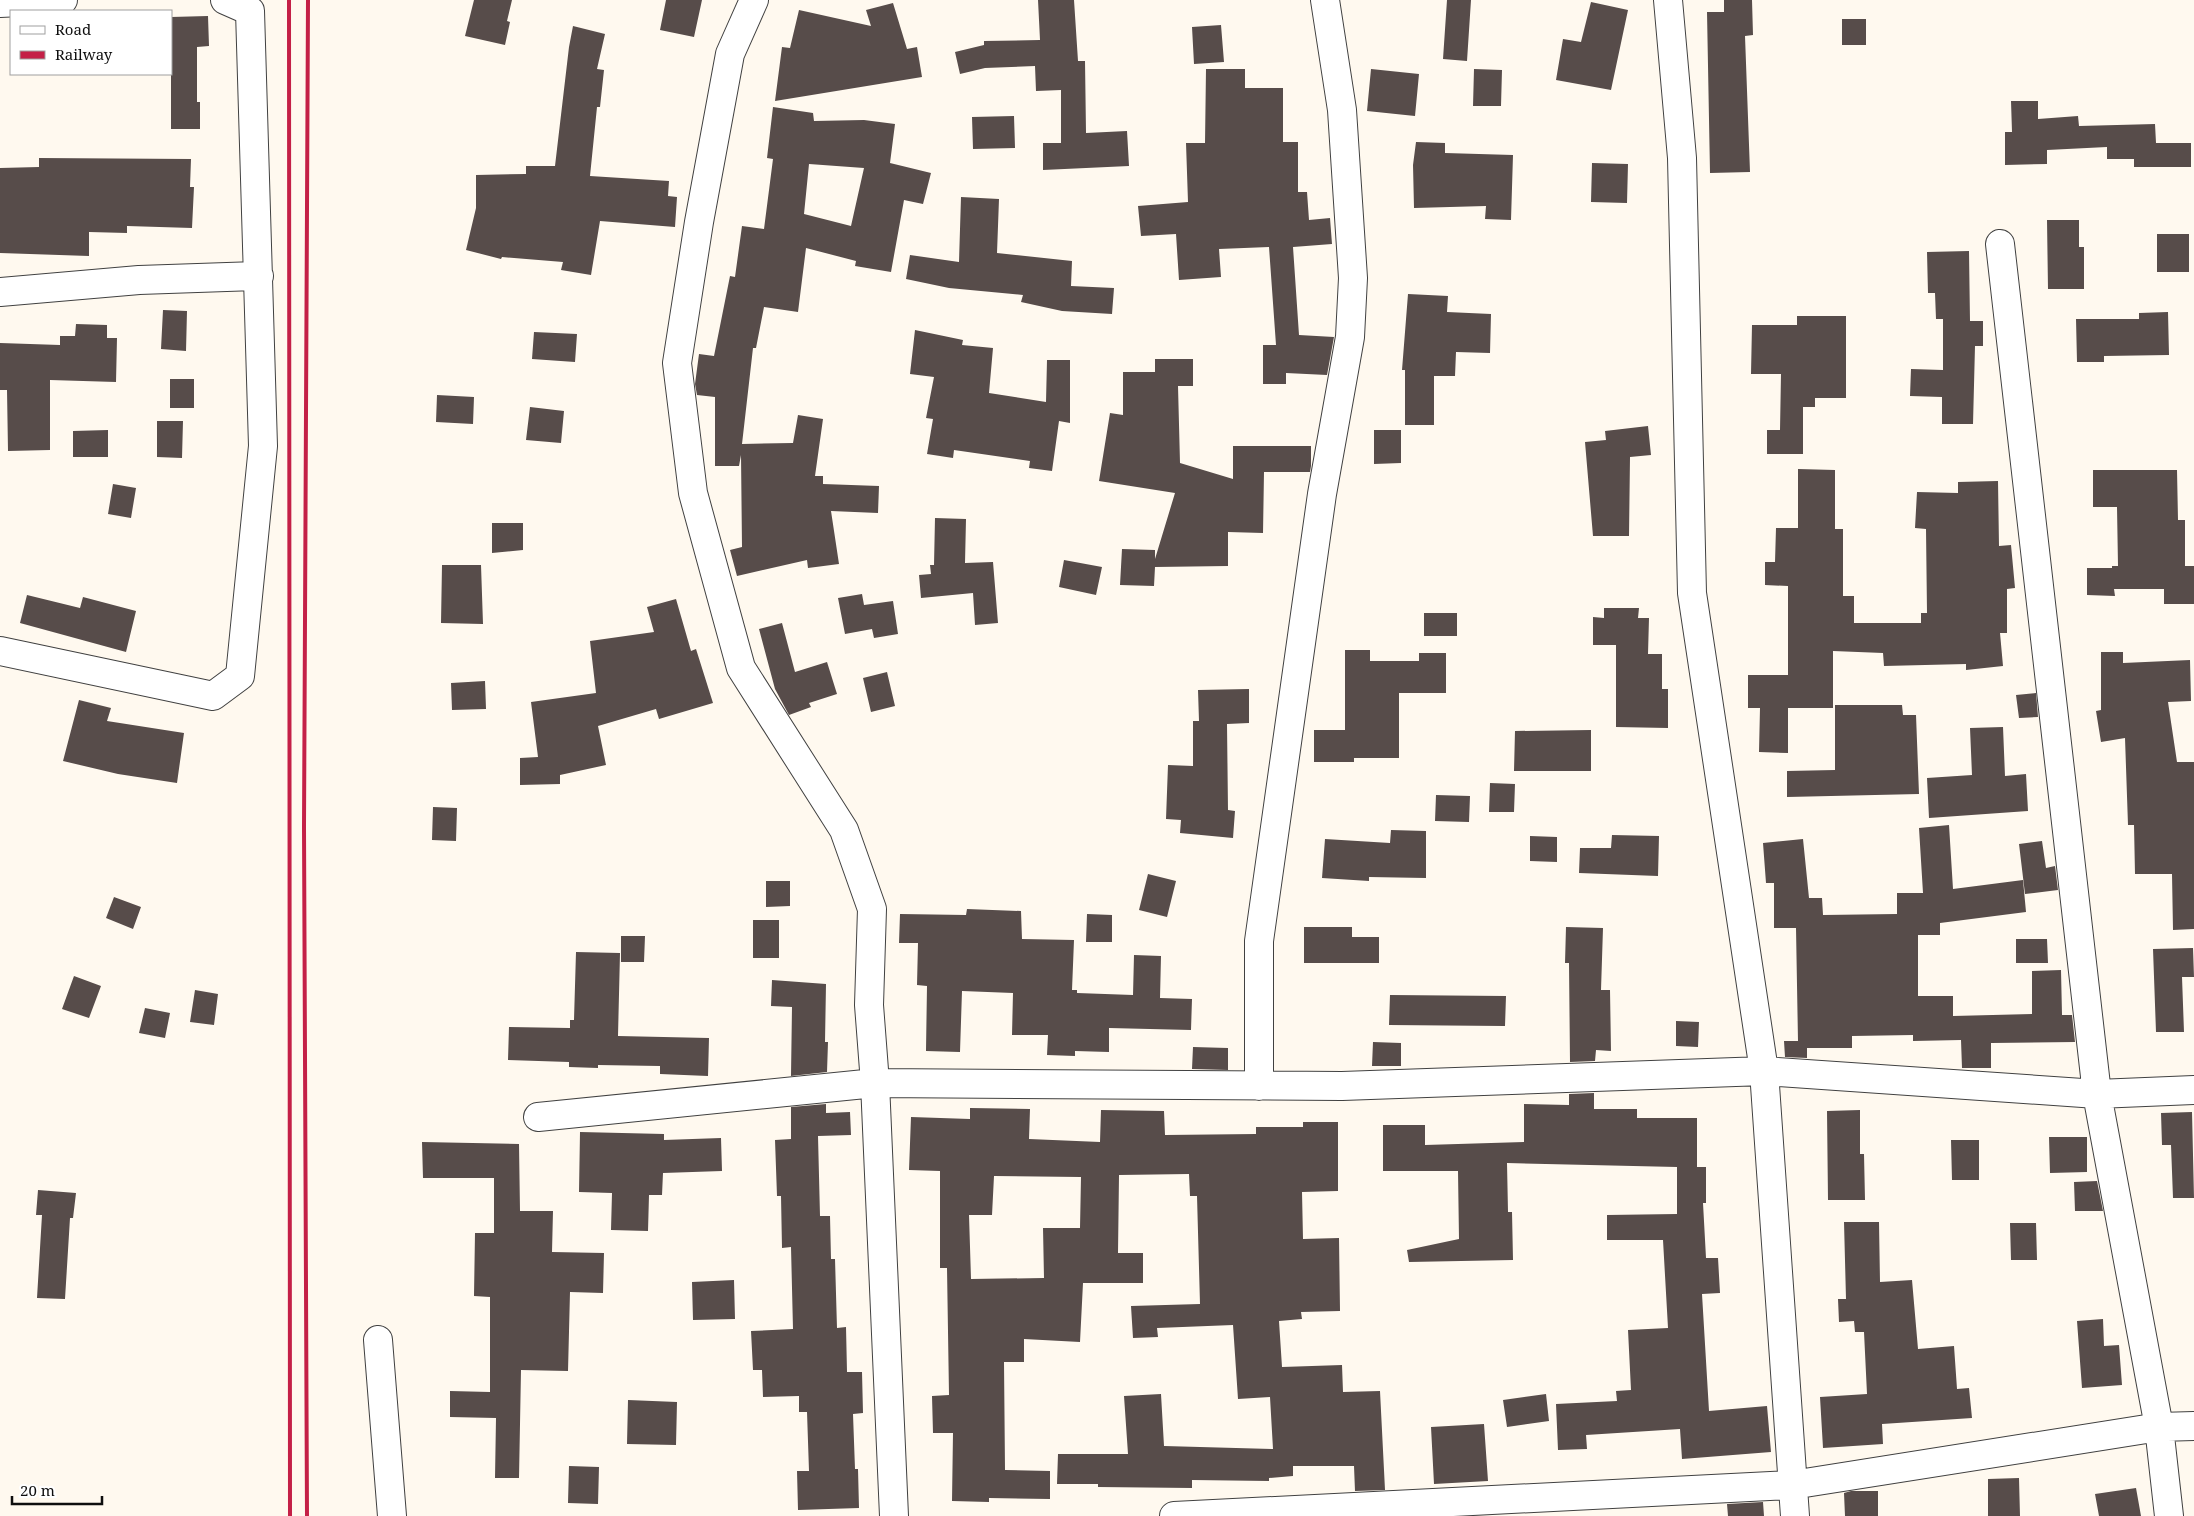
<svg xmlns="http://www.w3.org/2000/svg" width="2194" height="1516" viewBox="0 0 2194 1516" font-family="'Noto Serif',serif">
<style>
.building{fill:#574c4a;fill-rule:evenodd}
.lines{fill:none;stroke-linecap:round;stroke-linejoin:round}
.minor-casing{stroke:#414141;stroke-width:30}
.minor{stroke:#fff;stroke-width:28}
.rail{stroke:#c42047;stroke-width:4}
</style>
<rect width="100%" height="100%" fill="#fff9ef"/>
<!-- building -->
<path class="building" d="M 474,0 L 512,0 L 507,21 L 510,22 L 505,45 L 465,36 Z
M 666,0 L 702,0 L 694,37 L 660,30 Z
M 1038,0 L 1074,0 L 1078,61 L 1085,61 L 1086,133 L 1127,131 L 1129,166 L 1043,170 L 1043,143 L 1061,143 L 1061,90 L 1036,91 L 1035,66 L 985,68 L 960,74 L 955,52 L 984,45 L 984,41 L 1040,40 Z
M 1447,0 L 1471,0 L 1467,61 L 1443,59 Z
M 1724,0 L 1752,0 L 1753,35 L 1745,36 L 1750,172 L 1710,173 L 1707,12 L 1724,12 Z
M 1591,2 L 1628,10 L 1611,90 L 1556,80 L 1563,39 L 1581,42 Z
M 893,3 L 907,49 L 917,47 L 922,77 L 775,101 L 782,47 L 790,48 L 799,10 L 871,26 L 866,10 Z
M 208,16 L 209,46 L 197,47 L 197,102 L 200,102 L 200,129 L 171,129 L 171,17 Z
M 1842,19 L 1866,19 L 1866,45 L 1842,45 Z
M 1221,25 L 1224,62 L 1194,64 L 1192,27 Z
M 573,26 L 605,34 L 597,69 L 604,70 L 600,107 L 597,107 L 590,176 L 669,181 L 668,196 L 677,197 L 675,227 L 600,221 L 591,275 L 561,270 L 563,262 L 502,257 L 501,259 L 466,250 L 476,208 L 476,175 L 526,174 L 526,166 L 555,166 L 569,47 Z
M 1206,69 L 1245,69 L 1245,88 L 1283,88 L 1283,142 L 1298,142 L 1298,192 L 1307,192 L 1309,220 L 1330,218 L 1332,244 L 1293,247 L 1299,335 L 1334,337 L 1327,375 L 1286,373 L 1286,384 L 1263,384 L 1263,345 L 1276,345 L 1269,247 L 1219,249 L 1221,277 L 1179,280 L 1176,234 L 1141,236 L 1138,206 L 1188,202 L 1186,143 L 1205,143 Z
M 1371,69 L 1419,74 L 1415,116 L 1367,111 Z
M 1474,69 L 1502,70 L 1501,106 L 1473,106 Z
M 2011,101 L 2038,101 L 2038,119 L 2078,116 L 2079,126 L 2155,124 L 2156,143 L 2191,143 L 2191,167 L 2134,167 L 2134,159 L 2107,159 L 2107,147 L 2047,150 L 2047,164 L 2005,165 L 2005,132 L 2012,132 Z
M 773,107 L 813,113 L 814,121 L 864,120 L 895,124 L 890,163 L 931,173 L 923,204 L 904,200 L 891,272 L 855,266 L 856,261 L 806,248 L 798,312 L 764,307 L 756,348 L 753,348 L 742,444 L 793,443 L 798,415 L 823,419 L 815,476 L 823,476 L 823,484 L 879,486 L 878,513 L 831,511 L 839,564 L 808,568 L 807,560 L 737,576 L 730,550 L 742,547 L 741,455 L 739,466 L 715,466 L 715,397 L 697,395 L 695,384 L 699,354 L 714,356 L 730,276 L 735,277 L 742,226 L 764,229 L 773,159 L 767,158 ZM 809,164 L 864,168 L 851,226 L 804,214 Z
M 1014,116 L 1015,148 L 973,149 L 972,117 Z
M 1416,142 L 1445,143 L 1445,153 L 1513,155 L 1511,220 L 1485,219 L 1486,206 L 1414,208 L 1413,165 Z
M 39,158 L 191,159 L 190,187 L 194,187 L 192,228 L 127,226 L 127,233 L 89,232 L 89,256 L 0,253 L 0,168 L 39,167 Z
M 1592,163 L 1628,164 L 1627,203 L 1591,202 Z
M 961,197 L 999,199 L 997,253 L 1072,261 L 1071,286 L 1114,288 L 1112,314 L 1062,311 L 1021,302 L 1023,295 L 949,288 L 906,279 L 910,255 L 959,262 Z
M 2047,220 L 2079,220 L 2079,247 L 2084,247 L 2084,289 L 2048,289 Z
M 2157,234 L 2189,234 L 2189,272 L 2157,272 Z
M 1969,251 L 1970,321 L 1983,321 L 1983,346 L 1975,346 L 1973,424 L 1942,424 L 1942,397 L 1910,396 L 1911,369 L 1943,370 L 1943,319 L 1936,319 L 1935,293 L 1928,293 L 1927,252 Z
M 1408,294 L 1448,296 L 1447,312 L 1491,314 L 1490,353 L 1456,352 L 1455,376 L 1434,376 L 1434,425 L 1405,425 L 1405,370 L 1402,370 Z
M 163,310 L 187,311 L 186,351 L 161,349 Z
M 2168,312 L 2169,355 L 2104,356 L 2104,362 L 2077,362 L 2076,319 L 2139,319 L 2139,313 Z
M 1797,316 L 1846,316 L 1846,398 L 1815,398 L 1815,407 L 1803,407 L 1803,454 L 1767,454 L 1767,430 L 1780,430 L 1781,374 L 1751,374 L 1752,325 L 1797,325 Z
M 76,324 L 107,325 L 107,338 L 117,338 L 116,382 L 50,380 L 50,450 L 8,451 L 7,390 L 0,390 L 0,343 L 60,345 L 60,336 L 75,336 Z
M 915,330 L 963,340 L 962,345 L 993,348 L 989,393 L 1046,402 L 1047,360 L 1070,360 L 1070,423 L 1059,421 L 1052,471 L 1029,468 L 1030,461 L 954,450 L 953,458 L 927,454 L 933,419 L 926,418 L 934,377 L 910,374 Z
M 534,332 L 577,334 L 575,362 L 532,359 Z
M 1155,359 L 1193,359 L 1193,386 L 1178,386 L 1180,463 L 1233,479 L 1233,446 L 1311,446 L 1311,466 L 1310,472 L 1264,472 L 1263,533 L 1228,532 L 1228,566 L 1155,567 L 1154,586 L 1120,585 L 1122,549 L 1155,550 L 1155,559 L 1175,493 L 1099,481 L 1110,413 L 1123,415 L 1123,372 L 1155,372 Z
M 170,379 L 194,379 L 194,408 L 170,408 Z
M 437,395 L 474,397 L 473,424 L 436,422 Z
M 530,407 L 564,411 L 561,443 L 526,440 Z
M 157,421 L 183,421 L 182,458 L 157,457 Z
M 1648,426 L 1651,455 L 1630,457 L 1629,536 L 1593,536 L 1585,442 L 1606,440 L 1605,431 Z
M 108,430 L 108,457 L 73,457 L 73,431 Z
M 1374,430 L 1401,430 L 1401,463 L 1374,464 Z
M 1798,469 L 1835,470 L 1835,529 L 1843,529 L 1843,596 L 1854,596 L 1854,623 L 1921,623 L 1921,613 L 1927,613 L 1926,529 L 1915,528 L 1917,492 L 1958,493 L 1958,482 L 1998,481 L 1999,546 L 2011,545 L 2015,588 L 2007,589 L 2007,633 L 2000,633 L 2003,666 L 1966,670 L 1966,664 L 1884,666 L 1883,653 L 1833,651 L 1833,708 L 1788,708 L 1788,753 L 1759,752 L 1760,708 L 1748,708 L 1748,675 L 1788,675 L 1788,586 L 1765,585 L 1765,562 L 1775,562 L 1776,528 L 1798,528 Z
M 2093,470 L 2177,470 L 2178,520 L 2185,520 L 2185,566 L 2194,566 L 2194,604 L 2164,604 L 2164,589 L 2114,589 L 2115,596 L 2087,595 L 2087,568 L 2112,568 L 2112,566 L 2118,566 L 2117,507 L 2093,507 Z
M 113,484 L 136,488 L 131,518 L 108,514 Z
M 935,518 L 966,519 L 965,563 L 993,562 L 998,623 L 975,625 L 973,593 L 921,598 L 919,575 L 931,574 L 930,565 L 934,565 Z
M 492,523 L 523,523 L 523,550 L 492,553 Z
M 1064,560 L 1102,567 L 1096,595 L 1059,587 Z
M 442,565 L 481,565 L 483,624 L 441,623 Z
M 862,594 L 864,605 L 893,601 L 898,634 L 874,638 L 872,629 L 845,634 L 838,598 Z
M 27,595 L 80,608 L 83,597 L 136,611 L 126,652 L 20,623 Z
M 676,599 L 691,651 L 696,649 L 713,703 L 659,719 L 656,709 L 598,726 L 606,765 L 560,775 L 560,784 L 520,785 L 520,758 L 538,757 L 531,702 L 596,693 L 590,641 L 654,632 L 647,607 Z
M 1604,608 L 1639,608 L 1638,618 L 1649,618 L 1648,654 L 1662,654 L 1662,689 L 1668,689 L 1668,728 L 1616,727 L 1616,645 L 1593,645 L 1593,617 L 1604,618 Z
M 1424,613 L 1457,613 L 1457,636 L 1424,636 Z
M 782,623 L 795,672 L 827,662 L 837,694 L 809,703 L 811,707 L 789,715 L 775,689 L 759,629 Z
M 1345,650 L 1370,650 L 1370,661 L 1419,661 L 1419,653 L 1446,653 L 1446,693 L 1399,693 L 1399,758 L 1354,758 L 1354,762 L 1314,762 L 1314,730 L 1345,730 Z
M 2101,652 L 2123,652 L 2123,663 L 2190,660 L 2191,701 L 2168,702 L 2177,762 L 2194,762 L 2194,929 L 2173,930 L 2172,874 L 2135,874 L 2134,825 L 2128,825 L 2125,738 L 2101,742 L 2096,711 L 2101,710 Z
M 887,672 L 895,706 L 871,712 L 863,678 Z
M 485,681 L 486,709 L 452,710 L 451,683 Z
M 1249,689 L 1249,723 L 1227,724 L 1228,810 L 1235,811 L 1233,838 L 1180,833 L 1181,820 L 1166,819 L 1168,765 L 1193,766 L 1193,721 L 1199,721 L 1198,690 Z
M 2036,693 L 2038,717 L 2019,718 L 2016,695 Z
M 79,700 L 111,708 L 107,721 L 184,733 L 177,783 L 118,774 L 63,761 Z
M 1835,705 L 1902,705 L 1903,715 L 1916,715 L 1919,794 L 1787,797 L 1787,771 L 1835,770 Z
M 2003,727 L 2005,776 L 2026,774 L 2028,811 L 1929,818 L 1927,778 L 1972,775 L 1970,728 Z
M 1591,730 L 1591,771 L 1514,771 L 1515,731 Z
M 1490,783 L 1515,784 L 1514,812 L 1489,812 Z
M 1436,795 L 1470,796 L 1469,822 L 1435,821 Z
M 433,807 L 457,808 L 456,841 L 432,840 Z
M 1949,825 L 1953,889 L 2023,880 L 2026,912 L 1940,923 L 1940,935 L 1918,935 L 1918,996 L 1953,996 L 1953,1016 L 2032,1014 L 2032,971 L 2061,970 L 2062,1015 L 2072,1015 L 2075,1042 L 1991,1043 L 1991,1068 L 1962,1068 L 1961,1040 L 1913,1041 L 1913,1035 L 1852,1036 L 1852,1048 L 1807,1048 L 1807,1058 L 1785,1057 L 1784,1041 L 1798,1041 L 1796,928 L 1774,928 L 1774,883 L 1766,883 L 1763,843 L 1803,839 L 1809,898 L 1822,898 L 1823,915 L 1897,914 L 1897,893 L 1923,893 L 1919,828 Z
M 1391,830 L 1426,831 L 1426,878 L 1369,877 L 1369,881 L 1322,878 L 1325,839 L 1390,843 Z
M 1612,835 L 1659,836 L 1658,876 L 1579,873 L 1580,848 L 1611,848 Z
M 1530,836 L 1557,837 L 1557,862 L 1530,861 Z
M 2042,841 L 2046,868 L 2055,866 L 2058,890 L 2025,894 L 2019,844 Z
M 1148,874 L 1176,881 L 1167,917 L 1139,910 Z
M 766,881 L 790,881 L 790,906 L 766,907 Z
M 114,897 L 141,907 L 133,929 L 106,918 Z
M 967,909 L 1021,911 L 1022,939 L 1074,940 L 1072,990 L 1077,990 L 1077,993 L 1133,995 L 1134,955 L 1161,956 L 1160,998 L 1192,999 L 1191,1030 L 1109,1028 L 1109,1052 L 1075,1051 L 1075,1056 L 1047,1055 L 1048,1035 L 1012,1035 L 1013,993 L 962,991 L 960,1052 L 926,1051 L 927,986 L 917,985 L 918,943 L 899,943 L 900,914 L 966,915 Z
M 1087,914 L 1112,915 L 1112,942 L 1086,942 Z
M 753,920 L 779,920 L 779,958 L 753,958 Z
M 1304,927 L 1352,927 L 1352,937 L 1379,937 L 1379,963 L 1304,963 Z
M 1566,927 L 1603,928 L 1601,990 L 1610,990 L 1611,1051 L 1596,1050 L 1595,1061 L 1570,1062 L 1569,963 L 1565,963 Z
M 621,936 L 645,936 L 644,962 L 621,962 Z
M 2016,939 L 2047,939 L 2048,963 L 2016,963 Z
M 2193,948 L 2194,977 L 2182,977 L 2184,1032 L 2156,1032 L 2153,949 Z
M 576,952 L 620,953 L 618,1036 L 709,1038 L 708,1076 L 660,1074 L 660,1066 L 598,1065 L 598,1068 L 569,1067 L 569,1062 L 508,1060 L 509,1027 L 570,1028 L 570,1020 L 574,1020 Z
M 74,976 L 101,986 L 89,1018 L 62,1009 Z
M 772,980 L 826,984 L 825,1042 L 828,1042 L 827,1072 L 791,1076 L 792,1007 L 771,1006 Z
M 195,990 L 218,994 L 214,1025 L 190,1022 Z
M 1390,995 L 1506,996 L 1505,1026 L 1389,1025 Z
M 145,1008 L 170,1013 L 165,1038 L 139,1033 Z
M 1676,1021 L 1699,1022 L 1698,1047 L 1676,1046 Z
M 1373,1042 L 1401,1043 L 1401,1066 L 1372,1066 Z
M 1193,1047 L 1228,1048 L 1228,1070 L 1192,1069 Z
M 1594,1093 L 1594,1109 L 1637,1109 L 1637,1118 L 1697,1118 L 1697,1167 L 1706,1167 L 1706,1203 L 1703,1203 L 1706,1258 L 1718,1258 L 1720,1293 L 1702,1294 L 1709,1411 L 1767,1406 L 1771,1452 L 1682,1459 L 1680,1429 L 1586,1435 L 1587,1449 L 1558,1450 L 1556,1404 L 1617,1401 L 1616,1391 L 1631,1390 L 1628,1330 L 1668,1328 L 1663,1240 L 1607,1240 L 1607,1215 L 1677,1214 L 1677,1167 L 1507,1163 L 1508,1212 L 1512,1212 L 1513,1260 L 1409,1262 L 1407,1250 L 1459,1239 L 1458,1171 L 1383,1171 L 1383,1125 L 1425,1125 L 1425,1145 L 1524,1142 L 1524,1104 L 1569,1105 L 1569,1094 Z
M 826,1104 L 826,1113 L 850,1112 L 851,1135 L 818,1136 L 820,1216 L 830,1216 L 831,1259 L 835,1259 L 837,1328 L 846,1327 L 847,1372 L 862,1372 L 863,1413 L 853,1414 L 855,1469 L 858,1469 L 859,1508 L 798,1510 L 797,1471 L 809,1471 L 807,1412 L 799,1412 L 799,1396 L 763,1397 L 762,1370 L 753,1370 L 751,1331 L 793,1329 L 791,1247 L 782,1248 L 781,1196 L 777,1196 L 775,1140 L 791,1139 L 791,1107 Z
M 970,1108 L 1030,1109 L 1029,1139 L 1100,1142 L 1101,1110 L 1164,1111 L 1165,1135 L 1256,1134 L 1256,1127 L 1303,1127 L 1303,1122 L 1338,1122 L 1338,1191 L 1302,1192 L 1303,1239 L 1339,1238 L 1340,1311 L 1301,1312 L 1302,1319 L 1279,1321 L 1282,1367 L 1342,1365 L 1343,1392 L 1380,1391 L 1385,1490 L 1355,1491 L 1354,1466 L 1293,1466 L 1293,1476 L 1269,1478 L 1269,1481 L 1192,1480 L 1192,1488 L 1098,1487 L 1098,1484 L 1057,1484 L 1058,1454 L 1128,1454 L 1124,1396 L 1161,1394 L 1164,1446 L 1273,1449 L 1270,1397 L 1238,1399 L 1233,1325 L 1157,1328 L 1158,1337 L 1133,1338 L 1131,1306 L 1200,1304 L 1197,1196 L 1190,1196 L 1189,1174 L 1119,1175 L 1118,1253 L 1143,1253 L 1143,1283 L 1083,1283 L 1080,1342 L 1024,1339 L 1024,1362 L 1004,1362 L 1005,1470 L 1050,1471 L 1050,1499 L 989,1498 L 989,1502 L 952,1501 L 953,1433 L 933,1433 L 932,1396 L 949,1395 L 947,1268 L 940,1268 L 940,1171 L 909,1170 L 911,1117 L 970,1119 ZM 994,1176 L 1081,1177 L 1080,1228 L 1043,1228 L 1044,1278 L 971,1279 L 969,1215 L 992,1215 Z
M 1860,1110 L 1860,1154 L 1864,1154 L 1865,1200 L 1828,1200 L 1827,1111 Z
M 2192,1112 L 2194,1198 L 2173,1198 L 2171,1145 L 2162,1145 L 2161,1113 Z
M 580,1132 L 664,1134 L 664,1140 L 721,1138 L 722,1171 L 663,1173 L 662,1195 L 649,1195 L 648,1231 L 611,1230 L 612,1193 L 579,1192 Z
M 2049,1137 L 2087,1137 L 2087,1172 L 2050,1173 Z
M 1951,1140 L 1979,1140 L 1979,1180 L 1952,1180 Z
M 422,1142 L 519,1144 L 520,1211 L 553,1211 L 552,1252 L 604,1253 L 603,1293 L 570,1292 L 568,1371 L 521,1370 L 519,1478 L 495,1478 L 496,1418 L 450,1417 L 450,1391 L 490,1392 L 490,1297 L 474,1296 L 475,1233 L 494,1233 L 494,1178 L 423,1178 Z
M 2097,1181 L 2103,1211 L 2075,1211 L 2074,1182 Z
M 38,1190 L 76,1193 L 73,1218 L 70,1218 L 65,1299 L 37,1298 L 42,1215 L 36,1215 Z
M 1844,1222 L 1879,1222 L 1880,1282 L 1912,1280 L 1918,1349 L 1954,1346 L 1957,1389 L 1969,1388 L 1972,1418 L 1882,1424 L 1883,1444 L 1823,1448 L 1820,1397 L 1867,1394 L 1864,1332 L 1855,1332 L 1854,1321 L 1839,1322 L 1838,1299 L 1846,1299 Z
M 2010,1223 L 2036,1223 L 2037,1260 L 2011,1260 Z
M 734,1280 L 735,1319 L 693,1320 L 692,1282 Z
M 2103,1319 L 2104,1346 L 2119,1345 L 2122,1385 L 2082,1388 L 2077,1321 Z
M 1546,1394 L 1549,1421 L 1507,1427 L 1503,1400 Z
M 628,1400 L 677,1402 L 676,1445 L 627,1444 Z
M 1484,1424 L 1488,1481 L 1434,1484 L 1431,1427 Z
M 569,1466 L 599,1467 L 598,1504 L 568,1503 Z
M 2019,1478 L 2020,1516 L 1988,1516 L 1988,1479 Z
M 2136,1488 L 2141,1516 L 2099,1516 L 2095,1494 Z
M 1851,1491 L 1878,1491 L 1878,1516 L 1845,1516 L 1844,1493 Z
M 1763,1502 L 1764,1516 L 1728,1516 L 1727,1504 Z"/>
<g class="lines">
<!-- minor casing -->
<g class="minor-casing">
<path id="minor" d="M 754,0 L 730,54 L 699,222 L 677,363 L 693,493 L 741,668 L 844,830 L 872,909 L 869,1005 L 875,1083 L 894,1516
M 1668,0 L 1682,158 L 1692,593 L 1764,1071 L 1795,1516
M 0,3 L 63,0
M 2000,244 L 2097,1094 L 2159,1427 L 2169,1516
M 0,292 L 139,280 L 259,276
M 0,651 L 213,696 L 240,676 L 263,446 L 250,11 L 225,0
M 1259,1086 L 1259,941 L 1322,494 L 1350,337 L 1353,278 L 1342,110 L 1325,0
M 538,1117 L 875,1083 L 1342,1086 L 1764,1071 L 2097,1094 L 2194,1090
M 378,1340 L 392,1516
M 1174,1516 L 1792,1485 L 2159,1427 L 2194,1426"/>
</g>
<!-- minor -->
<use href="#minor" class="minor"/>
<!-- rail -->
<path class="rail" d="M 289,0 L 290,1516
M 307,1516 L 304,827 L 308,0"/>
</g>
<!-- legend -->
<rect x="10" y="10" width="162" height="65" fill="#ffffff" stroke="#9f9f9f"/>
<rect x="20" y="26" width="25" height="8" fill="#ffffff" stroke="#9f9f9f"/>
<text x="55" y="35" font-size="15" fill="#0e0e0e">Road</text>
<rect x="20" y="51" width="25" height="8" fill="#c42047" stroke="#9f9f9f"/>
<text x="55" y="60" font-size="15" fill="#0e0e0e">Railway</text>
<!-- scale -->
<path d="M12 1496v8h90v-8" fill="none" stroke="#0e0e0e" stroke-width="2.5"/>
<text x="20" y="1496" font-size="15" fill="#0e0e0e" stroke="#ffffff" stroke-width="4" paint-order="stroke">20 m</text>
</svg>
